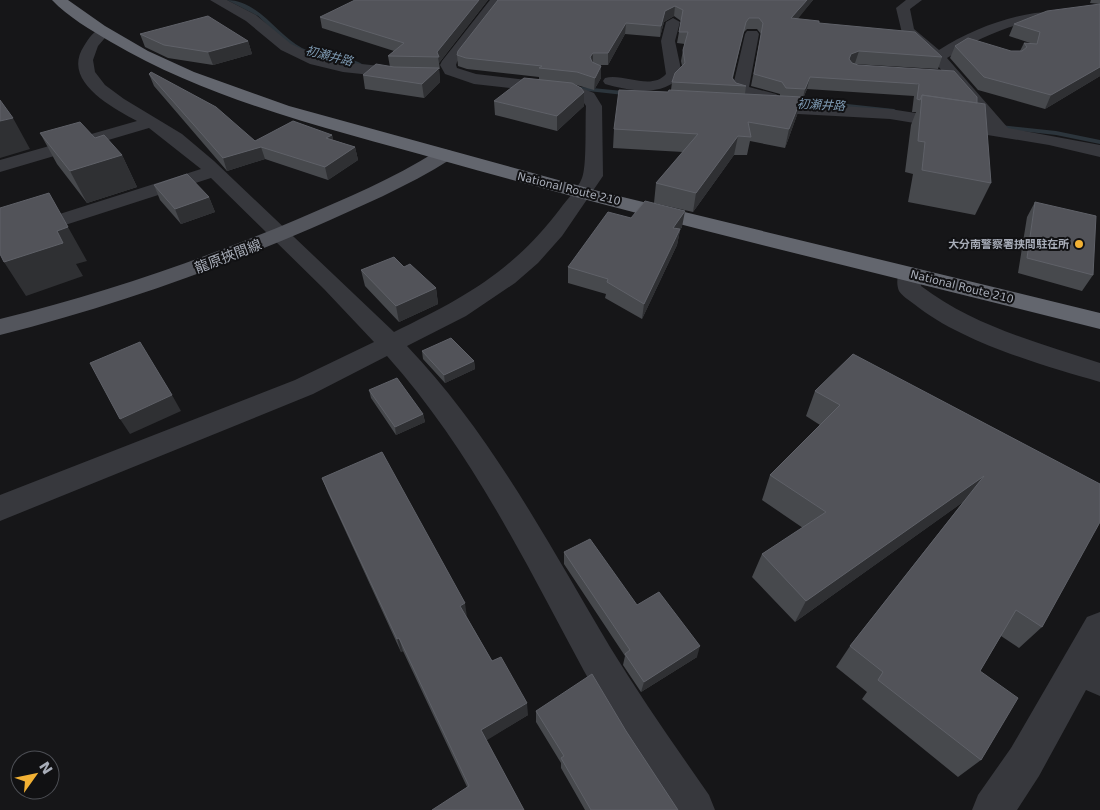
<svg xmlns="http://www.w3.org/2000/svg" width="1100" height="810" viewBox="0 0 1100 810" font-family="'DejaVu Sans','Noto Sans JP',sans-serif">
<style>
.lines{fill:none;stroke-linecap:round;stroke-linejoin:round}
.stream{fill:#2c353c;fill-rule:evenodd}
.minor{fill:#37383d;fill-rule:evenodd}
.major{fill:#53555c;fill-rule:evenodd}
.highway{fill:#63666e;fill-rule:evenodd}
.wall{fill:#47494d;fill-rule:evenodd}
.shaded-wall{fill:#2f3033}
.building{fill:#525359;stroke:#5f6168}
.poi-dot{fill:#f2b134;stroke:#111113;stroke-width:2}
.labels{text-anchor:middle;dominant-baseline:central;stroke-width:4;stroke-linejoin:round;paint-order:stroke}
.far-street-label{font-size:11px;fill:#a8adb8;stroke:#111113}
.far-poi-label{font-size:11px;font-weight:bold;fill:#a8adb8;stroke:#111113;text-anchor:end}
.far-water-label{font-size:12px;font-style:italic;fill:#7f9bb3;stroke:#111113}
.street-label{font-size:14px;fill:#a8adb8;stroke:#111113}
</style>
<rect width="100%" height="100%" fill="#161618"/>
<g class="lines">
<!-- stream -->
<path class="stream" d="M 227,0 C 258,0 277,35 302,48 C 320,56 349,56 362,64 L 359,66 L 320,58 L 298,50 L 284,41 L 258,16 Z
M 572,86 L 633,92 L 636,94 L 633,96 L 570,89 L 569,88 Z
M 784,102 L 838,103 L 894,109 L 897,111 L 894,113 L 838,107 L 786,105 L 783,103 Z
M 991,124 L 1056,131 L 1100,140 L 1100,144 L 1056,135 L 994,128 L 990,126 Z"/>
<!-- minor -->
<path class="minor" d="M 210,0 L 227,0 L 256,15 L 291,44 L 320,57 L 343,62 L 408,69 L 414,71 L 416,74 L 414,77 L 408,79 L 343,72 L 310,64 L 281,50 L 246,21 Z
M 490,0 L 504,0 L 457,62 L 456,65 L 457,68 L 476,74 L 576,86 L 594,93 L 602,106 L 603,176 L 562,236 L 538,263 L 515,283 L 466,316 L 407,346 C 492,435 548,543 610,647 C 641,698 675,746 709,795 L 715,810 L 670,810 C 640,764 610,719 584,671 C 525,562 471,450 387,356 L 313,394 L 0,521 L 0,495 L 295,380 L 374,342 L 324,289 L 211,178 L 0,246 L 0,233 L 201,169 L 149,128 L 0,172 L 0,160 L 137,121 C 112,107 61,81 84,46 C 89,38 94,30 103,28 L 108,29 L 110,32 L 98,46 L 93,60 L 95,72 L 105,85 L 124,99 L 182,134 L 214,161 L 394,332 C 464,298 512,272 560,209 C 567,199 578,189 582,178 C 587,167 585,121 586,106 L 582,100 L 572,95 L 474,84 L 445,74 L 440,65 L 442,61 Z
M 906,0 L 922,0 L 910,9 L 914,29 L 939,50 C 967,32 1002,18 1035,13 C 1043,12 1051,13 1058,12 C 1073,10 1085,4 1100,5 L 1100,13 C 1085,12 1073,18 1058,20 C 1051,21 1043,20 1035,21 C 1004,26 973,41 947,58 L 1008,128 L 1100,145 L 1100,157 L 1049,145 L 890,119 L 762,112 L 756,111 L 754,107 L 756,103 L 765,102 L 734,93 L 732,90 L 745,34 L 747,31 L 757,31 L 759,34 L 749,87 L 776,94 L 790,103 L 890,109 L 986,124 L 933,60 L 902,33 L 896,8 Z
M 673,18 L 680,22 L 675,41 L 682,74 C 665,98 630,91 605,84 L 603,81 L 605,78 C 624,73 651,91 666,74 L 661,41 L 666,22 Z
M 909,267 L 917,269 L 920,274 L 921,286 C 974,326 1038,343 1100,363 L 1100,382 C 1041,365 961,342 914,304 C 909,300 902,296 899,291 C 896,284 897,275 901,269 Z
M 1100,612 L 1100,696 L 1086,690 L 1039,776 L 1017,810 L 972,810 L 978,795 L 1011,748 L 1087,617 Z"/>
<!-- major -->
<path class="major" d="M 444,149 L 451,151 L 453,155 L 451,159 C 407,187 359,207 312,228 C 210,272 107,308 0,335 L 0,319 C 102,294 201,260 298,219 C 346,198 393,179 437,151 Z"/>
<!-- highway -->
<path class="highway" d="M 52,0 L 68,0 L 105,26 L 148,51 L 194,72 L 289,106 L 602,192 L 1100,313 L 1100,329 C 881,274 661,222 444,161 C 331,129 213,102 111,42 C 91,30 68,17 52,0 Z"/>
</g>
<!-- wall -->
<path class="wall" d="M 488,0 L 439,63 L 440,69 L 439,69 L 440,82 L 424,98 L 365,89 L 363,75 L 390,67 L 388,56 L 394,51 L 322,28 L 320,17 Z
M 498,0 L 813,0 L 797,19 L 819,23 L 942,57 L 938,69 L 854,64 L 977,103 L 991,183 L 975,215 L 908,202 L 913,174 L 905,172 L 911,125 L 916,112 L 912,112 L 914,96 L 807,89 L 802,101 L 801,101 L 797,115 L 785,148 L 750,141 L 747,155 L 734,155 L 693,212 L 654,203 L 656,183 L 683,152 L 613,148 L 614,129 L 671,90 L 672,82 L 682,66 L 681,61 L 683,50 L 685,44 L 677,43 L 681,21 L 674,16 L 664,22 L 660,37 L 625,34 L 608,65 L 600,65 L 601,66 L 601,78 L 594,90 L 573,84 L 584,92 L 584,106 L 557,131 L 495,115 L 494,101 L 539,80 L 539,77 L 467,69 L 458,66 L 457,55 ZM 747,29 L 757,29 L 761,34 L 751,86 L 780,94 L 780,96 L 745,94 L 746,86 L 736,83 L 733,78 L 743,33 Z
M 1091,0 L 1100,0 L 1100,76 L 1045,109 L 978,90 L 950,58 L 955,46 L 1011,51 L 1020,51 L 1024,43 L 1033,44 L 1009,36 L 1014,24 L 1100,4 L 1090,3 Z
M 140,34 L 248,41 L 252,54 L 213,65 L 168,58 L 145,47 Z
M 149,74 L 255,141 L 332,135 L 333,140 L 355,147 L 358,160 L 328,180 L 265,159 L 227,171 L 154,86 Z
M 40,133 L 95,138 L 122,155 L 137,187 L 87,203 L 57,164 Z
M 154,185 L 209,197 L 215,212 L 181,224 L 160,200 Z
M 1035,202 L 1093,275 L 1082,291 L 1018,273 L 1027,217 Z
M 631,218 L 682,227 L 680,230 L 677,245 L 642,319 L 605,298 L 606,294 L 568,283 L 568,267 Z
M 404,267 L 436,288 L 438,304 L 399,322 L 365,286 L 361,270 Z
M 422,351 L 474,361 L 475,369 L 445,383 L 423,359 Z
M 369,390 L 423,414 L 425,422 L 396,435 L 371,398 Z
M 815,391 L 1100,484 L 1042,627 L 1019,648 L 1001,636 L 980,671 L 981,760 L 958,777 L 862,699 L 867,692 L 836,667 L 850,646 L 963,502 L 795,622 L 752,577 L 762,554 L 803,528 L 762,500 L 770,475 L 820,425 L 806,416 Z
M 322,478 L 467,617 L 492,661 L 528,715 L 486,740 L 524,810 L 467,787 L 403,651 L 401,652 L 328,493 Z
M 564,552 L 637,605 L 697,657 L 641,692 L 623,665 L 625,656 L 564,564 Z
M 536,711 L 626,731 L 678,810 L 585,810 L 561,768 L 561,763 L 536,722 Z"/>
<!-- shaded-wall -->
<path class="shaded-wall" d="M 479,0 L 488,0 L 439,63 L 437,52 Z
M 807,0 L 813,0 L 789,30 L 791,18 Z
M 675,6 L 674,16 L 664,22 L 660,37 L 661,26 L 665,11 Z
M 626,23 L 625,34 L 608,65 L 608,53 Z
M 248,41 L 252,54 L 213,65 L 208,52 Z
M 859,51 L 855,63 L 847,66 L 845,71 L 851,54 Z
M 593,53 L 593,65 L 590,57 Z
M 601,66 L 601,78 L 594,90 L 595,78 Z
M 1100,67 L 1100,76 L 1045,109 L 1051,95 Z
M 439,68 L 440,82 L 424,98 L 422,84 Z
M 810,77 L 807,89 L 802,101 L 805,89 Z
M 584,92 L 584,106 L 557,131 L 557,116 Z
M 802,97 L 797,115 L 785,148 L 789,129 Z
M 13,118 L 30,149 L 0,158 L 0,121 Z
M 332,135 L 335,147 L 326,138 Z
M 738,136 L 734,155 L 693,212 L 696,193 Z
M 261,147 L 265,159 L 227,171 L 223,158 Z
M 355,147 L 358,160 L 328,180 L 325,167 Z
M 122,155 L 137,187 L 87,203 L 70,171 Z
M 49,193 L 87,261 L 76,264 L 83,276 L 26,296 L 4,262 L 57,231 Z
M 209,197 L 215,212 L 181,224 L 175,209 Z
M 685,211 L 682,227 L 680,230 L 677,245 L 642,319 L 644,304 L 673,228 Z
M 436,288 L 438,304 L 399,322 L 396,306 Z
M 474,361 L 475,369 L 445,383 L 444,375 Z
M 172,395 L 181,411 L 130,434 L 120,419 Z
M 423,414 L 425,422 L 396,435 L 395,427 Z
M 984,476 L 966,500 L 795,622 L 806,601 Z
M 465,603 L 467,617 L 463,620 L 460,606 Z
M 399,638 L 403,651 L 401,652 L 397,639 Z
M 700,646 L 697,657 L 641,692 L 644,682 Z
M 527,703 L 528,715 L 484,742 L 481,730 Z"/>
<!-- building -->
<path class="building" d="M 355,0 L 479,0 L 437,52 L 439,57 L 388,56 L 404,43 L 320,17 Z
M 498,0 L 807,0 L 791,18 L 819,21 L 819,23 L 915,32 L 942,57 L 859,51 L 851,54 L 849,59 L 852,63 L 858,65 L 954,71 L 977,97 L 977,103 L 922,95 L 920,100 L 917,99 L 919,84 L 810,77 L 805,89 L 786,88 L 782,82 L 754,74 L 763,23 L 759,18 L 749,18 L 746,22 L 732,78 L 736,83 L 746,86 L 672,82 L 675,73 L 685,63 L 683,50 L 688,32 L 679,32 L 683,10 L 675,6 L 665,11 L 661,26 L 626,23 L 608,53 L 593,53 L 590,57 L 592,62 L 601,66 L 595,78 L 577,72 L 539,68 L 542,66 L 466,58 L 457,55 L 458,51 Z
M 1100,4 L 1100,67 L 1051,95 L 984,77 L 955,46 L 968,38 L 1011,51 L 1022,51 L 1027,47 L 1024,43 L 1037,44 L 1040,32 L 1014,24 L 1047,11 Z
M 208,16 L 248,41 L 208,52 L 164,45 L 140,34 Z
M 376,64 L 394,67 L 439,68 L 422,84 L 363,75 Z
M 151,72 L 216,107 L 255,141 L 293,121 L 332,135 L 326,138 L 355,147 L 325,167 L 261,147 L 223,158 L 149,74 Z
M 524,78 L 572,83 L 581,88 L 584,92 L 557,116 L 494,101 Z
M 619,90 L 668,92 L 669,90 L 802,97 L 789,129 L 748,122 L 751,137 L 738,136 L 696,193 L 656,183 L 698,134 L 614,129 Z
M 922,95 L 985,104 L 991,183 L 922,170 L 925,142 L 918,141 Z
M 0,100 L 13,118 L 0,121 Z
M 80,122 L 95,138 L 104,135 L 122,155 L 70,171 L 40,133 Z
M 187,174 L 209,197 L 175,209 L 154,185 Z
M 49,193 L 68,227 L 57,231 L 63,243 L 4,262 L 0,254 L 0,208 Z
M 645,201 L 685,211 L 673,228 L 680,229 L 644,304 L 607,282 L 608,279 L 568,267 L 608,212 L 631,218 Z
M 1035,202 L 1096,216 L 1093,275 L 1027,258 Z
M 394,257 L 404,267 L 410,264 L 436,288 L 396,306 L 361,270 Z
M 451,338 L 474,361 L 444,375 L 422,351 Z
M 140,342 L 172,395 L 120,419 L 90,363 Z
M 853,354 L 1100,484 L 1100,522 L 1042,627 L 1016,610 L 980,671 L 1018,698 L 981,760 L 878,680 L 883,672 L 850,646 L 984,476 L 806,601 L 762,554 L 826,512 L 770,475 L 840,405 L 815,391 Z
M 397,378 L 423,414 L 395,427 L 369,390 Z
M 382,452 L 465,603 L 460,606 L 492,661 L 501,657 L 527,703 L 481,730 L 524,810 L 432,810 L 469,786 L 399,638 L 397,639 L 322,478 Z
M 590,539 L 637,605 L 659,592 L 700,646 L 644,682 L 625,654 L 630,650 L 564,552 Z
M 592,674 L 626,731 L 678,810 L 591,810 L 561,758 L 564,756 L 536,711 Z"/>
<!-- markers -->
<circle class="poi-dot" cx="1079" cy="244" r="5"/>
<g class="labels">
<!-- far-street labels -->
<g class="far-street-label">
<text transform="translate(569 189) rotate(14)">National Route 210</text>
<text transform="translate(962 287) rotate(14)">National Route 210</text>
</g>
<!-- far-poi labels -->
<g class="far-poi-label">
<text x="1069" y="244">大分南警察署挟間駐在所</text>
</g>
<!-- far-water labels -->
<g class="far-water-label">
<text transform="translate(329 56) rotate(14)">初瀬井路</text>
<text transform="translate(821 105) rotate(3)">初瀬井路</text>
</g>
<!-- street labels -->
<g class="street-label">
<text transform="translate(228 256) rotate(-21)">龍原挾間線</text>
</g>
</g>
<!-- north arrow -->
<g transform="translate(35 775) rotate(57)"><circle r="24" fill="#111113" stroke="#4d4f55"/>
<path d="M0-4L9 19L0 12L-9 19Z" fill="#f2b134"/>
<text y="-8" font-size="14" font-weight="bold" text-anchor="middle" fill="#a8adb8">N</text>
</g>
</svg>
